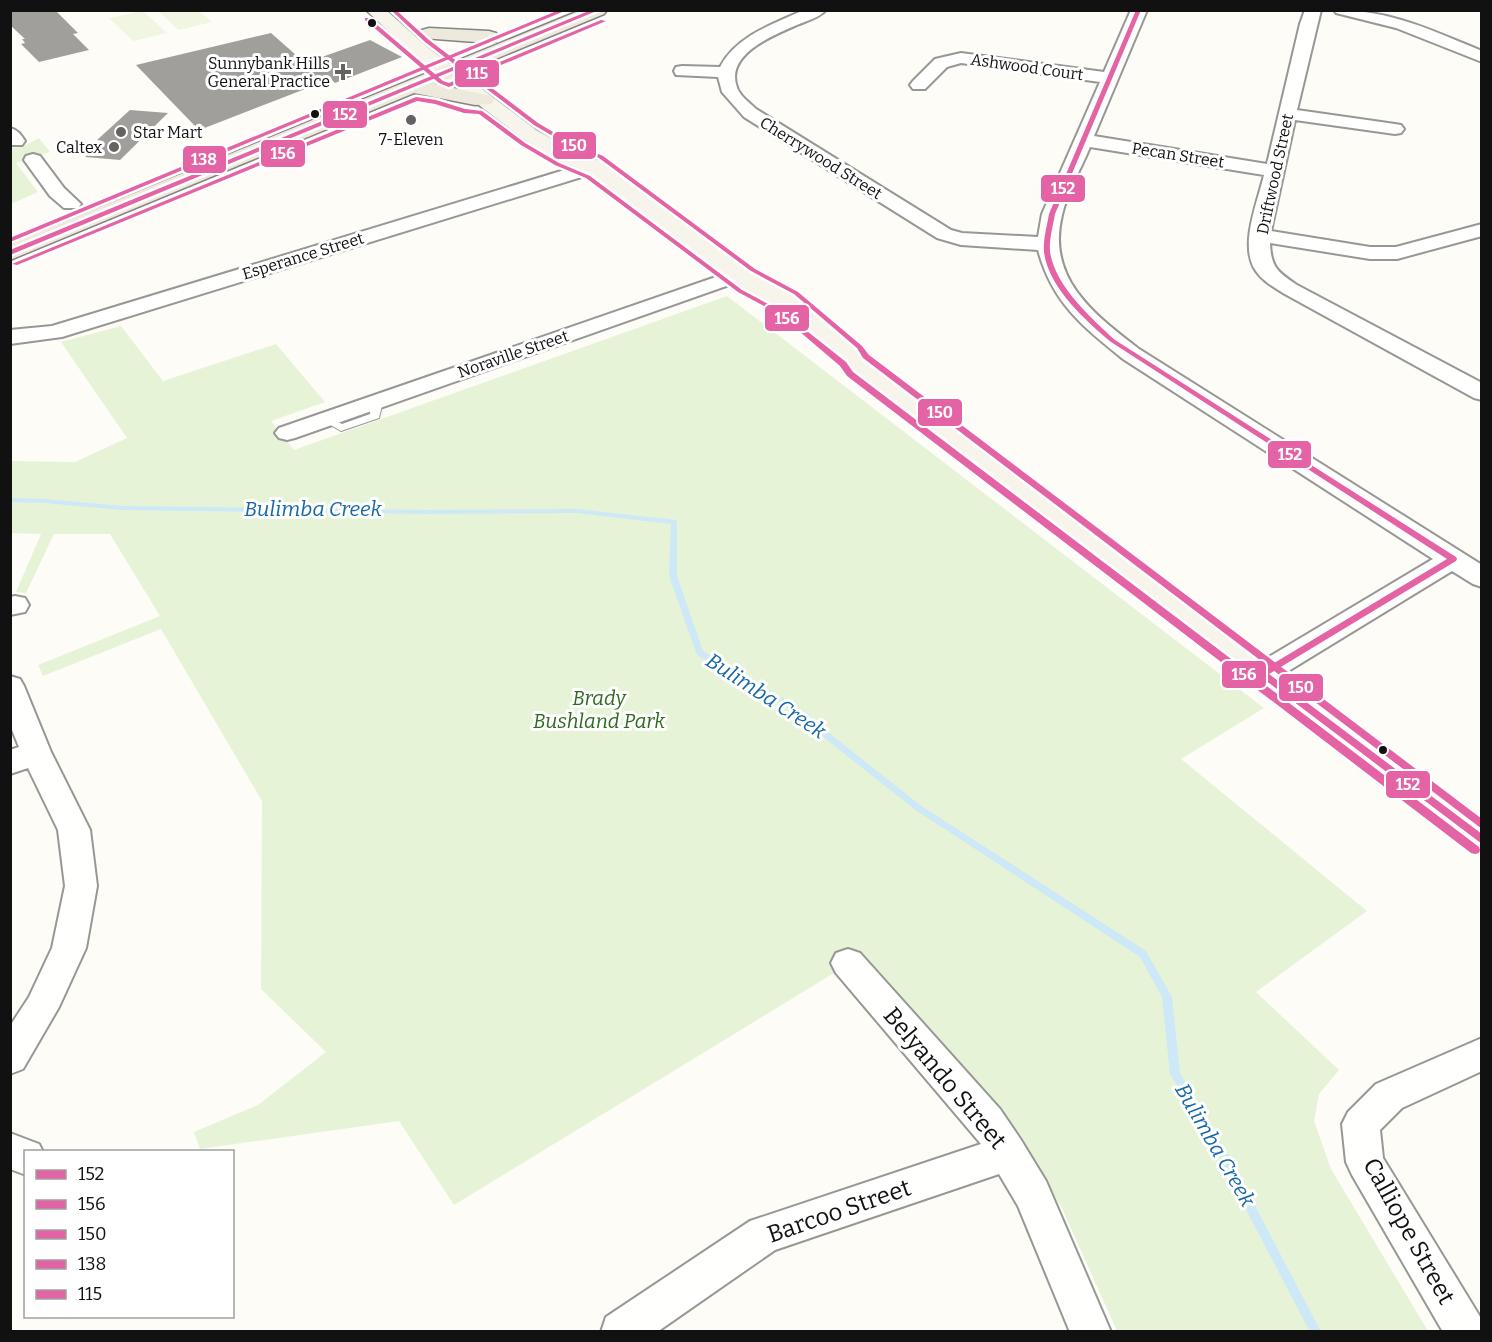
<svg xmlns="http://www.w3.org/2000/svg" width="1492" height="1342" viewBox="0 0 1492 1342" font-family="Bitter,serif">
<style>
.green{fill:#e7f3d7}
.pitch{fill:#f0f6e1}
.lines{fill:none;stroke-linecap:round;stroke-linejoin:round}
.stream{fill:#cde8f7;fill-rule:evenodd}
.building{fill:#a19f9c}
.service-casing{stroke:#979795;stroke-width:2}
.minor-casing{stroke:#979795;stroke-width:4}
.secondary-casing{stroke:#8e8d8b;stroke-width:3}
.primary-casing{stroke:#858482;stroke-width:3}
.service{fill:#fffffe;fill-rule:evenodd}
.minor{fill:#fffffe;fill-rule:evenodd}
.secondary{fill:#f6f4eb;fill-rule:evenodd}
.primary{fill:#ede9dc;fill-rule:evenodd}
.bus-1-casing{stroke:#fff;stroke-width:5}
.bus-2-casing{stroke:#fff;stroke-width:5}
.bus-3-casing{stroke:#fff;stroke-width:5}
.bus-4-casing{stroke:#fff;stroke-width:5}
.bus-5-casing{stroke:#fff;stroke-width:5}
.bus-1{fill:#e463a4;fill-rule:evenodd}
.bus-2{fill:#e463a4;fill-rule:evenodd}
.bus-3{fill:#e463a4;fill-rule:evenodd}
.bus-4{fill:#e463a4;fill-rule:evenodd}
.bus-5{fill:#e463a4;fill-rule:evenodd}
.bus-dot{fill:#111;stroke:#fff;stroke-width:2}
.poi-dot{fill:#646362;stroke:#fff;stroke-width:2}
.labels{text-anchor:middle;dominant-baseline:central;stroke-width:6;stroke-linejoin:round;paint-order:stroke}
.far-poi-label{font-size:16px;fill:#111;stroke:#fff;text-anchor:end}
.far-street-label{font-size:16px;fill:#111;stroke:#fff}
.park-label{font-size:20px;font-style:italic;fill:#2f6b1f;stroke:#fff}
.water-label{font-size:21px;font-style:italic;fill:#1768a6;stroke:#fff}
.near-street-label{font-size:24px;fill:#111;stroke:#fff}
.line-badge{stroke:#fff;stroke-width:2}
.badge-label{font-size:16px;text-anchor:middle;font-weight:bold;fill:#fff}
</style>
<rect width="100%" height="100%" fill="#fdfcf7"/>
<!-- green -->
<path class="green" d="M 39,138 L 50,152 L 16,163 L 38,192 L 11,204 L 11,148 L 24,146 Z
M 727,296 L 1264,708 L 1181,759 L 1367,911 L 1256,992 L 1339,1070 L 1319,1094 L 1314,1121 L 1331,1169 L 1428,1331 L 1117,1331 L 1061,1206 L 1010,1132 L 857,959 L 454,1205 L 399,1121 L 200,1149 L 194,1132 L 258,1105 L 326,1052 L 261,989 L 262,801 L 161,629 L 43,676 L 38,665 L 160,616 L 110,534 L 54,534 L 26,593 L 16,592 L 41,534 L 11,533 L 11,461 L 75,462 L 127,438 L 61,342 L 121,326 L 163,381 L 276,344 L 325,402 L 271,421 L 294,450 Z"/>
<!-- pitch -->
<path class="pitch" d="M 143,11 L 167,33 L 133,41 L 109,18 Z
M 158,11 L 199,11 L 212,22 L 179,30 Z"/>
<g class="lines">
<!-- stream -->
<path class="stream" d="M 10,498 L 45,499 L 122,506 L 426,510 L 577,509 L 676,520 L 677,522 L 677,576 L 703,651 L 794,705 L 920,805 L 1146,951 L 1172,997 L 1180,1073 L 1227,1152 L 1321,1332 L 1310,1332 L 1219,1158 L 1172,1077 L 1170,1074 L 1162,997 L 1140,957 L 914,809 L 788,709 L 697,655 L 669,576 L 671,524 L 577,513 L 426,514 L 122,510 L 45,503 L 10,502 Z"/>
</g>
<!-- building -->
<path class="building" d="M 10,10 L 55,10 L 78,33 L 73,34 L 89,50 L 39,62 L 21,44 L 25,43 L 22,39 L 25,39 L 10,25 Z
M 271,33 L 305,63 L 370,40 L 402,57 L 335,83 L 331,79 L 202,129 L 194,125 L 136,65 Z
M 130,110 L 168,113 L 120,160 L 85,157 L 103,141 L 97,140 Z"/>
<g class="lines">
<!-- service casing -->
<g class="service-casing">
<path id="service" d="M 377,398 L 383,401 L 379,418 L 341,431 L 320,419 L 326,416 L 342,424 L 370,414 L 371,401 Z"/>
</g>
<!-- minor casing -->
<g class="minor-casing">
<path id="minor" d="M 804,10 L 826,10 C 819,18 806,21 797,25 C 774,35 728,53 736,84 C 738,95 749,102 756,109 L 951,230 L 962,233 L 1038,237 L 1042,214 L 1100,82 L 961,63 L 947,67 L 925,89 L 913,89 L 910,85 L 913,81 L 935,59 L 961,53 L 1104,72 L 1131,10 L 1147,10 L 1094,136 L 1267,164 L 1300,24 L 1305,10 L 1321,10 L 1297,110 L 1395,124 L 1401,125 L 1404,129 L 1401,133 L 1395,134 L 1295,120 L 1271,231 L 1370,247 L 1396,247 L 1482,224 L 1482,236 L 1397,259 L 1370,259 L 1270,243 C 1271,268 1278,272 1297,285 L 1482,383 L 1482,400 L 1474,398 L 1283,293 C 1272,286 1261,280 1254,268 C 1240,243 1258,201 1264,175 L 1090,147 C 1081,169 1067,192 1062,215 C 1046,279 1095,315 1139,349 L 1482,565 L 1482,587 L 1473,584 L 1452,571 L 1272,681 L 1262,684 L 1252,681 L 1248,674 L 1252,667 L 1433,559 L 1123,359 C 1082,326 1052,302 1038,250 L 961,245 L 937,238 L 744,117 L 722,92 L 718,77 L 676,75 L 674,71 L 676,67 L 682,66 L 720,67 C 736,36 773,24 804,10 Z
M 1334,10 C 1391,10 1431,30 1482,51 L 1482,62 L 1396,28 L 1336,13 Z
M 10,128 C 18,130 21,135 25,141 L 22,145 L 10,145 Z
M 33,154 L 40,156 L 64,188 L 81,204 L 78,208 L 64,208 L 50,196 L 24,160 L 26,156 Z
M 594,161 L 601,163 L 603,167 L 601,171 L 62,337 L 10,344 L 10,330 L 52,326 Z
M 739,269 L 746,271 L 749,275 L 746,279 L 295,438 L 287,440 L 279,438 L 275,433 L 279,428 Z
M 15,596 L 25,598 L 29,605 L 25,612 L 10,615 L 10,597 Z
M 10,676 L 20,679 L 24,686 L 51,752 L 90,830 L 97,886 L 86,948 L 59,1007 L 23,1069 L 10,1074 L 10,1026 L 29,997 L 52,948 L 65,886 L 58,830 L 28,768 L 10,774 L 10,750 L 19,747 L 10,725 Z
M 848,949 L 860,953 L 1000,1109 L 1021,1140 L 1046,1181 L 1111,1332 L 1070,1332 L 1018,1206 L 999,1174 L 775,1250 L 657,1332 L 601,1332 L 606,1317 L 750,1221 L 981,1144 L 836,973 L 831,963 L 836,953 Z
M 1482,1038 L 1482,1071 L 1402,1108 L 1380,1130 L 1383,1158 L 1482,1320 L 1482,1332 L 1443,1332 L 1352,1175 L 1346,1162 L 1342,1124 L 1348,1112 L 1376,1084 Z
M 10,1133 L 39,1144 L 43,1152 L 26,1152 L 26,1175 L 10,1169 Z"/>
</g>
<!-- secondary casing -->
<g class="secondary-casing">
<path id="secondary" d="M 366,10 L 386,10 L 426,46 L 536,130 L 571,149 L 602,162 L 756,276 C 797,292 828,323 861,350 L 867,359 L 1482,820 L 1482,854 L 1469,850 L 848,370 L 842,361 L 780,308 L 738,286 L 586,172 L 555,159 L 522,138 L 412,54 Z"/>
</g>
<!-- primary casing -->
<g class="primary-casing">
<path id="primary" d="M 581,10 L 607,10 L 604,14 L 435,84 L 491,96 L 494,100 L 491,104 L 475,105 L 414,93 L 10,260 L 10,244 Z
M 429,28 L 489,31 L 496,33 L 498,37 L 496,41 L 489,43 L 422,38 L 420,34 L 422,30 Z"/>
</g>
<!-- service -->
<use href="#service" class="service"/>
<!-- minor -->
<use href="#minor" class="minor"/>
<!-- secondary -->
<use href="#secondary" class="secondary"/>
<!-- primary -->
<use href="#primary" class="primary"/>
<!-- bus-1 casing -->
<g class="bus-1-casing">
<path id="bus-1" d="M 591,10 L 599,10 L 10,255 L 10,250 Z
M 1136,10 L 1141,10 L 1055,214 C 1053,226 1049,239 1050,251 C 1054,285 1091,318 1115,340 L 1456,557 L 1457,559 L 1456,561 L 1269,674 L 1482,834 L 1482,844 L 1257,674 L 1259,672 L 1447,559 L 1111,342 C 1086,321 1048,287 1044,252 C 1043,239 1047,226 1049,214 Z"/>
</g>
<!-- bus-2 casing -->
<g class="bus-2-casing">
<path id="bus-2" d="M 416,97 L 436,100 L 465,109 L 482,111 L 525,143 L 559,163 L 590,176 L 742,290 L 783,312 L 846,362 L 853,372 L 1479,847 L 1480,850 L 1479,853 L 1475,854 L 1471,853 L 847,376 L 840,366 L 779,314 L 738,292 L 586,178 L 555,165 L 521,145 L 479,114 L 464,113 L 435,104 L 417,101 L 17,265 L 12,264 Z"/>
</g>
<!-- bus-3 casing -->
<g class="bus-3-casing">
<path id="bus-3" d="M 391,10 L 396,10 L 429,40 L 538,123 L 570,142 L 603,156 L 755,269 L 798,292 L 862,346 L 869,355 L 1482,819 L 1482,829 L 863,358 L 857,348 L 794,294 L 751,271 L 599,158 L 566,144 L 534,125 L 425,42 Z"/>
</g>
<!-- bus-4 casing -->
<g class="bus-4-casing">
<path id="bus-4" d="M 559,10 L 567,10 L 10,242 L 10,238 Z"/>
</g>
<!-- bus-5 casing -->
<g class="bus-5-casing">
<path id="bus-5" d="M 365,18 L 369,18 L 443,81 L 449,83 L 601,20 L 606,21 L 449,87 L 439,83 L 365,20 Z"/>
</g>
<!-- bus-1 -->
<use href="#bus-1" class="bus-1"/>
<!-- bus-2 -->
<use href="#bus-2" class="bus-2"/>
<!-- bus-3 -->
<use href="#bus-3" class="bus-3"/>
<!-- bus-4 -->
<use href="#bus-4" class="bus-4"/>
<!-- bus-5 -->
<use href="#bus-5" class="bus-5"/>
</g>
<!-- markers -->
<g class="bus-dot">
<circle cx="372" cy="23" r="5"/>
<circle cx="315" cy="114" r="5"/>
<circle cx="1383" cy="750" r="5"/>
</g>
<g class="poi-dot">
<path d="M340 63h6v6h6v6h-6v6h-6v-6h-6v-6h6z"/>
<circle cx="411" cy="120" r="6"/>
<circle cx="121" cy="132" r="6"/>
<circle cx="114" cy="147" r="6"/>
</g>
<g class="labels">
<!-- far-poi labels -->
<g class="far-poi-label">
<text x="330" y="63">Sunnybank Hills<tspan x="330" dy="18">General Practice</tspan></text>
<text x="133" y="132" text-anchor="start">Star Mart</text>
<text x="411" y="139" text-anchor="middle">7-Eleven</text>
<text x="102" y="147">Caltex</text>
</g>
<!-- far-street labels -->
<g class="far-street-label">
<text transform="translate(1027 67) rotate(8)">Ashwood Court</text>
<text transform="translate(1178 155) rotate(9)">Pecan Street</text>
<text transform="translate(821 158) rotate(32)">Cherrywood Street</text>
<text transform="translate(1275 174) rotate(-78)">Driftwood Street</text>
<text transform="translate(303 256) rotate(-17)">Esperance Street</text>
<text transform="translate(513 354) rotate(-19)">Noraville Street</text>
</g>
<!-- park labels -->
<g class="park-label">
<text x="599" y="698">Brady<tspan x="599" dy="23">Bushland Park</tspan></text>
</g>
<!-- water labels -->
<g class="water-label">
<text x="313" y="509">Bulimba Creek</text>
<text transform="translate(766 696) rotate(33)">Bulimba Creek</text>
<text transform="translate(1215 1145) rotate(60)">Bulimba Creek</text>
</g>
<!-- near-street labels -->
<g class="near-street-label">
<text transform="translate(945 1078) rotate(50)">Belyando Street</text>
<text transform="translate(839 1211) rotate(-19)">Barcoo Street</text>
<text transform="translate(1409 1231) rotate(61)">Calliope Street</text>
</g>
</g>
<g class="line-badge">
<rect x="454" y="59" width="46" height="29" rx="6" fill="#e463a4"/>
<rect x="322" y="100" width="46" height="29" rx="6" fill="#e463a4"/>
<rect x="552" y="131" width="45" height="29" rx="6" fill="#e463a4"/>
<rect x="260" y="139" width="46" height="29" rx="6" fill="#e463a4"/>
<rect x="182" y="145" width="45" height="29" rx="6" fill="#e463a4"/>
<rect x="1040" y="174" width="46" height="29" rx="6" fill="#e463a4"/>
<rect x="764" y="304" width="46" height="28" rx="6" fill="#e463a4"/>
<rect x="917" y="398" width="46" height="29" rx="6" fill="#e463a4"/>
<rect x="1267" y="440" width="45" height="29" rx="6" fill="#e463a4"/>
<rect x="1221" y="660" width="46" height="29" rx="6" fill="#e463a4"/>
<rect x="1278" y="673" width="46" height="29" rx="6" fill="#e463a4"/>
<rect x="1385" y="770" width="46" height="29" rx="6" fill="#e463a4"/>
</g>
<g class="badge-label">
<text x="477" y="79">115</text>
<text x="345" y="120">152</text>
<text x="574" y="151">150</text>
<text x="283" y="159">156</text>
<text x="204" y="165">138</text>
<text x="1063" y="194">152</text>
<text x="787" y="324">156</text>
<text x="940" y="418">150</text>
<text x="1290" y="460">152</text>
<text x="1244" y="680">156</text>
<text x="1301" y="693">150</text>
<text x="1408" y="790">152</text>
</g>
<!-- border -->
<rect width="1492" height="1342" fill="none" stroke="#111111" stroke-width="24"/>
<!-- legend -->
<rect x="24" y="1150" width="210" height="168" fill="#ffffff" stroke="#a0a0a0" stroke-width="1.5"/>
<rect x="36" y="1170" width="30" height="9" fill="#e463a4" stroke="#a0a0a0" stroke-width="1.5"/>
<text x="78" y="1180" font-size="18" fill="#111111">152</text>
<rect x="36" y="1200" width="30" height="9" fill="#e463a4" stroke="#a0a0a0" stroke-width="1.5"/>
<text x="78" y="1210" font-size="18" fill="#111111">156</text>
<rect x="36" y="1230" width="30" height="9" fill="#e463a4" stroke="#a0a0a0" stroke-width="1.5"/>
<text x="78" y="1240" font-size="18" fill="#111111">150</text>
<rect x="36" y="1260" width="30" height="9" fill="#e463a4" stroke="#a0a0a0" stroke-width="1.5"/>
<text x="78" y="1270" font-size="18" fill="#111111">138</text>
<rect x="36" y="1290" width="30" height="9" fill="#e463a4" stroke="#a0a0a0" stroke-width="1.5"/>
<text x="78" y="1300" font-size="18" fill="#111111">115</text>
</svg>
